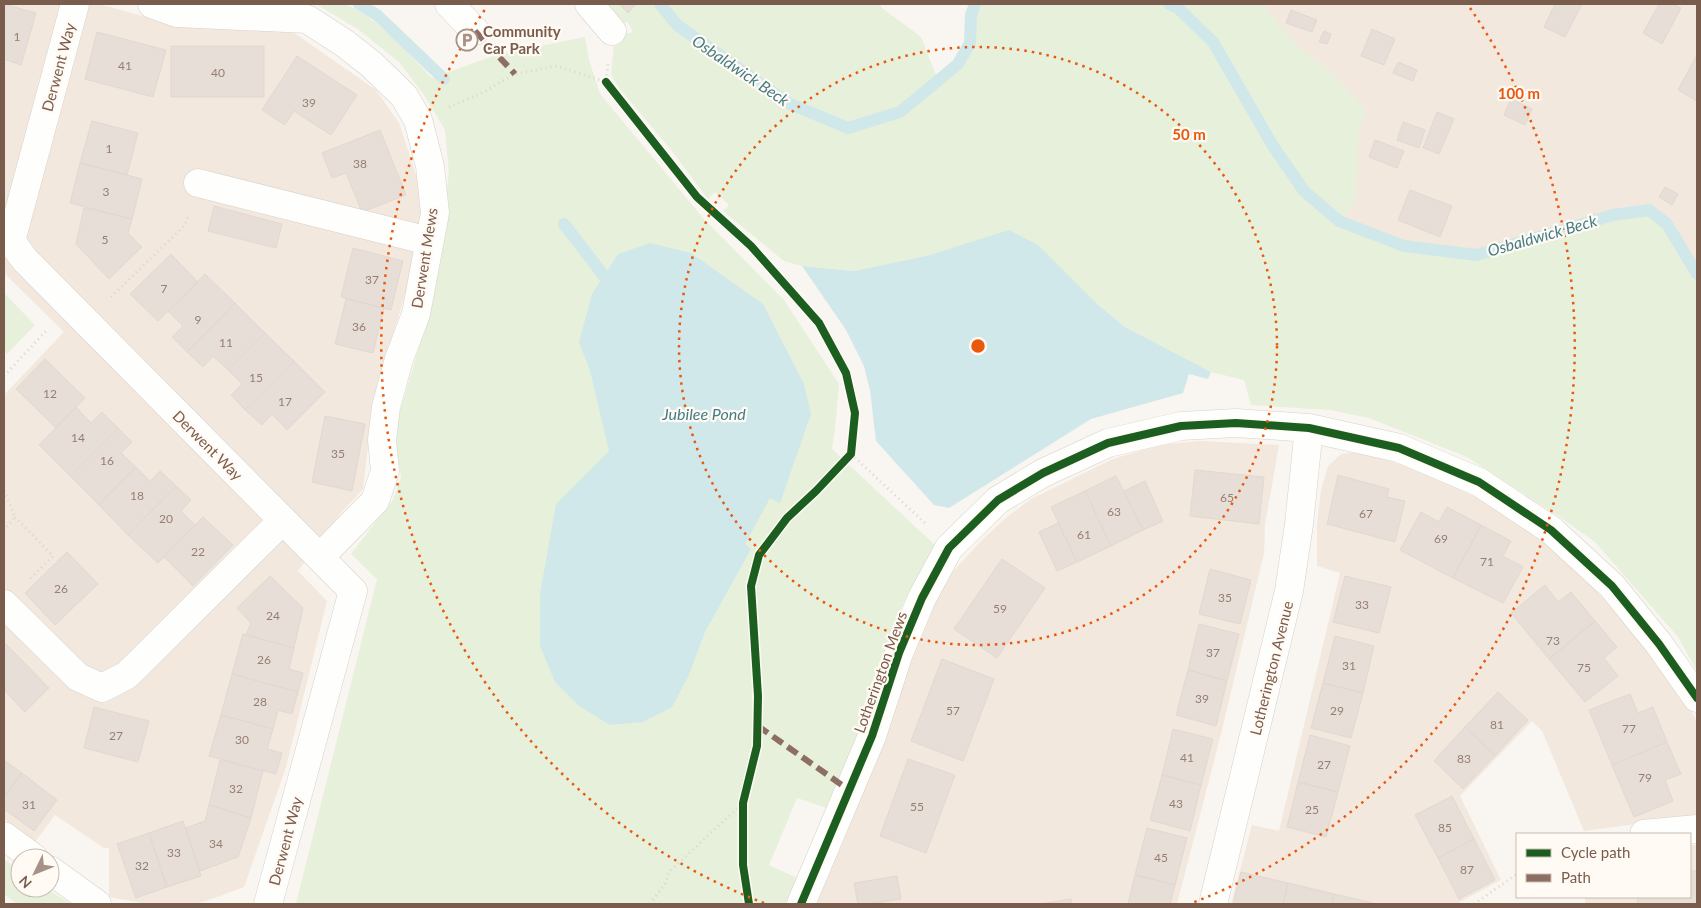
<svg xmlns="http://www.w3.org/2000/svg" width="1701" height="908" viewBox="0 0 1701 908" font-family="Lato,sans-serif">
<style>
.residential{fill:#f2e8de}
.green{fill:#e7f0db}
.water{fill:#d0e8ea}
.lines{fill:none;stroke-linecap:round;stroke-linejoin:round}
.stream{stroke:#d0e8ea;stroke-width:12}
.building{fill:#e6ded7;stroke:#e2d8d2}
.minor-casing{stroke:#d7d1cb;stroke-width:29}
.path{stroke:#dcd5d0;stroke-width:3;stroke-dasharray:1 4;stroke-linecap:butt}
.minor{stroke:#fefefd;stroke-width:28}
.quiet{stroke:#8d6e63;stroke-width:6;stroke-dasharray:12 6;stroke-linecap:butt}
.cycleway-casing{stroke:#fffaf3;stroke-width:11}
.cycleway{stroke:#1b5e20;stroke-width:8}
.ring{fill:none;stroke:#e8590c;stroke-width:2.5;stroke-dasharray:2.5 5}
.labels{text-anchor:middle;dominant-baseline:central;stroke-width:4.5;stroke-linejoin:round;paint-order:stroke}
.number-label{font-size:12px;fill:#977e72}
.poi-label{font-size:15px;font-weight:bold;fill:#7a5c4d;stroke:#fffaf3;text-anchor:start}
.street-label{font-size:15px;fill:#7a5c4d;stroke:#fffaf3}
.water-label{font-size:16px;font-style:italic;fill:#437c86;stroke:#fffaf3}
.centre{fill:#e8590c;stroke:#fffaf3;stroke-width:2.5}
.ring-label{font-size:15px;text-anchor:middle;font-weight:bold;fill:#e8590c;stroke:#fffaf3;stroke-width:4.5;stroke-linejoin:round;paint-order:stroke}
</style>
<rect width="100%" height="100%" fill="#f9f5f0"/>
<!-- residential -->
<path class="residential" d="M 4,4 L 99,4 L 175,25 L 293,32 L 376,90 L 399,123 L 423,196 L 416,257 L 373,403 L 363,489 L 341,513 L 298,571 L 327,601 L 286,767 L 244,887 L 197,904 L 148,904 L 109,897 L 109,848 L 104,848 L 55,815 L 35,842 L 4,819 L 4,395 L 64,332 L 4,273 Z
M 1213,4 L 1697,4 L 1697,274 L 1667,224 L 1613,215 L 1477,255 L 1404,246 L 1339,221 L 1304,191 L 1273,146 L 1209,38 L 1222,8 Z
M 1199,441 L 1279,445 L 1265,524 L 1264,553 L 1221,734 L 1177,904 L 816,904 L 850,825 L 882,736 L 902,663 L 945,580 L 983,539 L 1007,517 L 1031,499 L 1113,459 L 1146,449 L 1168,444 Z
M 1358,452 L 1413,468 L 1493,505 L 1565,556 L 1661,664 L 1684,696 L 1697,722 L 1697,816 L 1584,831 L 1542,731 L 1532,721 L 1460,796 L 1501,880 L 1456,904 L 1231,904 L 1252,825 L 1279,831 L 1340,573 L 1317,566 L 1317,525 L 1321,490 L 1328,466 L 1341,454 Z
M 1690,845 L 1697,845 L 1697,904 L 1585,904 L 1585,897 L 1690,897 Z"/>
<!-- green -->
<path class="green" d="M 316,4 C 324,4 339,1 347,5 C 379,19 408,53 432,78 L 496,55 L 585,37 L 589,60 L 600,94 L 703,218 L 784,300 L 839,384 L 835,429 L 832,449 L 937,547 L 904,602 L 867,694 L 861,718 L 860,743 L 827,808 L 797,798 L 769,865 L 797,878 L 785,904 L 296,904 L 377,579 L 351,554 L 393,500 L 401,477 L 394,431 L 420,344 L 437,278 L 449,172 L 445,130 L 424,95 L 399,62 L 359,30 Z
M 607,4 L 880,4 L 882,8 L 921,37 L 938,80 L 958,64 L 970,43 L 971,15 L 975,4 L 1169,4 L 1178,8 L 1213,42 L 1273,146 L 1304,191 L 1339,221 L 1404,246 L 1477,255 L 1613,215 L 1649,210 L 1667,224 L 1697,274 L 1697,671 L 1678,637 L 1595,542 L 1558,516 L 1467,457 L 1369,418 L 1330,410 L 1251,405 L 1244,380 L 1211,372 L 1182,357 L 1125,327 L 1096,303 L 930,255 L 854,271 L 802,266 L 784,261 L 723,211 L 729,205 L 715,192 L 708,199 L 668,146 L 619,88 L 611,74 L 615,36 L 633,32 L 628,22 L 624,23 Z
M 1173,4 L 1266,4 L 1266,9 L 1296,44 L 1332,73 L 1365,110 L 1358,141 L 1358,167 L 1355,203 L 1341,219 L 1307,191 L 1276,146 L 1215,42 L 1178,6 Z
M 4,293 L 35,325 L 7,354 L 4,350 Z
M 4,859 L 20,871 L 20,888 L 45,888 L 71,904 L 17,904 L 4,894 Z"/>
<!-- water -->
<path class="water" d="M 1009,230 L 1038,245 L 1096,303 L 1125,327 L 1211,372 L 1208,379 L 1189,374 L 1183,393 L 1091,419 L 949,508 L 934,505 L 876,441 L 870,390 L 864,366 L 846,330 L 802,266 L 854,271 L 930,255 Z
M 650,243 L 691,253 L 763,304 L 804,384 L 811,414 L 780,503 L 770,498 L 745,544 L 751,549 L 705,632 L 688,677 L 672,707 L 643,722 L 610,725 L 579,706 L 555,682 L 540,646 L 540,594 L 556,504 L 609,451 L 590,371 L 579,342 L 592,294 L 618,254 Z"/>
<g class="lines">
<!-- stream -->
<path class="stream" d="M 359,4 L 377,15 L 444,79
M 660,4 L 677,25 L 788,103 L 848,128 L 900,112 L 958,64 L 970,43 L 971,15 L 975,4
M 1169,4 L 1178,8 L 1213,42 L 1273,146 L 1304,191 L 1339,221 L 1404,246 L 1477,255 L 1613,215 L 1649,210 L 1667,224 L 1697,274
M 564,224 L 604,276"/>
</g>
<!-- building -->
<path class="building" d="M 4,4 L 36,13 L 21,65 L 4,59 Z
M 619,4 L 636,4 L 628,13 Z
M 1555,4 L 1582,4 L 1565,37 L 1544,27 Z
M 1659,4 L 1673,4 L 1681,8 L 1662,44 L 1643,33 Z
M 1291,10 L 1317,20 L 1312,32 L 1286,23 Z
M 1372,29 L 1395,39 L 1384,65 L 1361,56 Z
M 1324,31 L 1331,34 L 1327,44 L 1319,42 Z
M 97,32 L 166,50 L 153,97 L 85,79 Z
M 171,46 L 264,46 L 264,97 L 171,97 Z
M 1697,55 L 1697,101 L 1678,90 Z
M 297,56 L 357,95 L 331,135 L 294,111 L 285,125 L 262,110 Z
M 1398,62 L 1417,70 L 1413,81 L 1393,73 Z
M 1511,99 L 1532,109 L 1525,125 L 1504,115 Z
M 1437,112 L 1454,119 L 1439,154 L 1423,148 Z
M 92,121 L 138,133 L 127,175 L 80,163 Z
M 1403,122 L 1425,130 L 1419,148 L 1397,140 Z
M 380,130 L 406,195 L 362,212 L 346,173 L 332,178 L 322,153 Z
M 1375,140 L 1404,151 L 1397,168 L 1369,157 Z
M 80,163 L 142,179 L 132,219 L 70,203 Z
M 1665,187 L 1678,194 L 1672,205 L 1659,197 Z
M 1410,190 L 1452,206 L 1440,237 L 1398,220 Z
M 214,206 L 282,224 L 276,248 L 208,231 Z
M 84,208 L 132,219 L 128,233 L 142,247 L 109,279 L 76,244 Z
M 353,248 L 403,261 L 391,310 L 341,297 Z
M 171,254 L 198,282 L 158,321 L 130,294 Z
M 205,274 L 235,303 L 187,352 L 172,337 L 183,326 L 168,311 Z
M 346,299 L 384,308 L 373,353 L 335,344 Z
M 235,303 L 265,333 L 228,370 L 213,356 L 203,367 L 187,352 Z
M 265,333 L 294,361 L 245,410 L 231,395 L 242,384 L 228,370 Z
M 45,359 L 85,398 L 56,428 L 16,389 Z
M 294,361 L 325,392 L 287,430 L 272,414 L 262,425 L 245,410 Z
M 76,407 L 91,423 L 102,412 L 118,428 L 70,476 L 39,445 Z
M 325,416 L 365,424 L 352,491 L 312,482 Z
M 118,428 L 132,442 L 121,453 L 136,467 L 99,505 L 70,476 Z
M 136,467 L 150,481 L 160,471 L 176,486 L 128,535 L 99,505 Z
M 1195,470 L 1264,477 L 1259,524 L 1190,516 Z
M 1338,475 L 1389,489 L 1387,497 L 1405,501 L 1395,542 L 1327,524 Z
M 1116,476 L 1143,530 L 1111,546 L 1085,491 Z
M 1145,481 L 1163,521 L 1143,530 L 1124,491 Z
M 176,486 L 191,500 L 181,511 L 195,525 L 158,563 L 128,535 Z
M 1085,491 L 1111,546 L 1077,562 L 1051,507 Z
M 1447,507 L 1481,525 L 1453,578 L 1400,550 L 1421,512 L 1439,522 Z
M 203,517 L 233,545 L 193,586 L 164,557 Z
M 1058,523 L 1077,562 L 1057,571 L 1039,532 Z
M 1481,525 L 1511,541 L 1503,556 L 1523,567 L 1503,603 L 1453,578 Z
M 67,552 L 98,584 L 55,625 L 25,593 Z
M 1002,559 L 1045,588 L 997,658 L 954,629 Z
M 1210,569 L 1251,580 L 1240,624 L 1199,614 Z
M 270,576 L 303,608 L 294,648 L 246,635 L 251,623 L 237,608 Z
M 1345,576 L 1391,587 L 1379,633 L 1333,622 Z
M 1545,585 L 1558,602 L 1571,592 L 1595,621 L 1549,659 L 1511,613 Z
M 1595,621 L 1617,647 L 1604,658 L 1618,676 L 1585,702 L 1549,659 Z
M 1199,624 L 1239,634 L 1227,681 L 1188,670 Z
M 243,634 L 294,648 L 289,669 L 303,673 L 298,692 L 232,674 Z
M 1335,636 L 1374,646 L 1363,693 L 1323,683 Z
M 4,642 L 49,688 L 25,712 L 4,690 Z
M 942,659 L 994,679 L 963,761 L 911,741 Z
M 1188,670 L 1227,681 L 1216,726 L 1176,715 Z
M 232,674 L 298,692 L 292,714 L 278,710 L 273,729 L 221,715 Z
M 1323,683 L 1363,693 L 1351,738 L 1311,728 Z
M 1498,692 L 1528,720 L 1495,756 L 1465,727 Z
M 1630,694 L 1638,713 L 1653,707 L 1667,742 L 1612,765 L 1589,710 Z
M 94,707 L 149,721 L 138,762 L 84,748 Z
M 221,715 L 273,729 L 267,749 L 282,753 L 276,774 L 209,756 Z
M 1465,727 L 1495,756 L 1463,789 L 1434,761 Z
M 1173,729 L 1213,739 L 1201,785 L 1162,775 Z
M 1310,735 L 1350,746 L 1338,792 L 1298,782 Z
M 1667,742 L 1681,774 L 1665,780 L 1673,801 L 1634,817 L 1612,765 Z
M 908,759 L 955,775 L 926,853 L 880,836 Z
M 4,760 L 22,773 L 4,797 Z
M 220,760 L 263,771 L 251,818 L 209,805 Z
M 22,773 L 57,800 L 34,831 L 4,809 L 4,797 Z
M 1162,775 L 1201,785 L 1190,831 L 1150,820 Z
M 1298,782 L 1338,792 L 1326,837 L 1287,827 Z
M 1452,796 L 1474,839 L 1438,858 L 1415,815 Z
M 209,805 L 251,818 L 238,857 L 200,871 L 186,828 L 205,821 Z
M 183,821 L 201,876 L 167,887 L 149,833 Z
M 1147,828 L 1187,838 L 1175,885 L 1135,875 Z
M 149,833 L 167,887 L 136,898 L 117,844 Z
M 1474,839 L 1495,880 L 1459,899 L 1438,858 Z
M 1690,871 L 1697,871 L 1697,904 L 1638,904 L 1637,897 L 1690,897 Z
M 1241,872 L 1288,883 L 1283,904 L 1233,904 Z
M 1135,875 L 1175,885 L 1170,904 L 1128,904 Z
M 897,876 L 901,899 L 870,904 L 858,904 L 854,883 Z
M 1288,883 L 1334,894 L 1332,904 L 1283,904 Z
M 1334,894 L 1377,904 L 1332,904 Z
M 1071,899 L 1072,904 L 1040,904 Z"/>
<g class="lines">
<!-- minor casing -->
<g class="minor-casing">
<path id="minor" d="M 75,4 L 11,241 L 25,260 L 353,591 L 268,904
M 152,4 L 177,13 L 307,19 L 344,43 L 371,64 L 404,96 L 418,120 L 430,166 L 435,213 L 416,314 L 399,359 L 386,407 L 382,440 L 385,471 L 375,501 L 320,557
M 449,4 L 475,31
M 589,4 L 612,31
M 198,183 L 429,241
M 4,604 L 78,677 L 102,688 L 127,675 L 283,520
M 1644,834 L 1697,829
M 4,836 L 34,858
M 50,870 L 97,904
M 801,904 L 872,736 L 899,653 L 922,598 L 949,548 L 998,500 L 1043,473 L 1108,443 L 1181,426 L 1236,423 L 1309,428 L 1399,448 L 1479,482 L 1551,530 L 1612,586 L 1659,644 L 1697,698
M 1213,904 L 1289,591 L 1299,524 L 1309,428"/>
</g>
<!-- path -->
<path class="path" d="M 449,107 L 480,94 L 515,74 L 557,66 L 606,82 L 608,64
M 111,297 L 184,226 L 189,215
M 4,376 L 46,331
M 851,454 L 925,523
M 4,491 L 15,517 L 4,530
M 15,517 L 53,556 L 30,579
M 650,904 L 665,884 L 669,872 L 743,803
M 1474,904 L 1517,874"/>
<!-- minor -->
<use href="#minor" class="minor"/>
<!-- quiet -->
<path class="quiet" d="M 475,31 L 515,74
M 758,726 L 849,790"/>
<!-- cycleway casing -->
<g class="cycleway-casing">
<path id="cycleway" d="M 606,82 L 697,197 L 751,246 L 819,323 L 846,373 L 855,413 L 851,454 L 816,491 L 787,518 L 759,555 L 751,586 L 758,696 L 757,746 L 743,803 L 743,865 L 749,904
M 801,904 L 872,736 L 899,653 L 922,598 L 949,548 L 998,500 L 1043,473 L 1108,443 L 1181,426 L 1236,423 L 1309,428 L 1399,448 L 1479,482 L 1551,530 L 1612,586 L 1659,644 L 1697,698"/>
</g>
<!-- cycleway -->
<use href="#cycleway" class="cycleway"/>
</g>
<!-- distance rings -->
<g class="ring">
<circle cx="978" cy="346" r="299"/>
<path d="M764 903A597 597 0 0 1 486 8M1470 8A597 597 0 0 1 1192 903"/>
</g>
<!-- icons -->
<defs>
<g id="parking-ring" transform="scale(1.125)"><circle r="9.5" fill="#fffaf3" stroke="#a69286" stroke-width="1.5"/><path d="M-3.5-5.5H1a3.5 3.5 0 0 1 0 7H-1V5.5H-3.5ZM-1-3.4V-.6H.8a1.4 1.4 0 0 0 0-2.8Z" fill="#a69286"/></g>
</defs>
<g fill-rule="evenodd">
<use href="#parking-ring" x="467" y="40"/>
</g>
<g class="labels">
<!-- number labels -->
<g class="number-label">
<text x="17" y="36">1</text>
<text x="125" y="65">41</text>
<text x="218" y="72">40</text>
<text x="309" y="102">39</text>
<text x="109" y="148">1</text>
<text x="360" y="163">38</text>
<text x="106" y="191">3</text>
<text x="105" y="239">5</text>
<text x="372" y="279">37</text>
<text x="164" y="288">7</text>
<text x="198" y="319">9</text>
<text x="359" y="326">36</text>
<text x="226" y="342">11</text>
<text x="256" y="377">15</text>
<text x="50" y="393">12</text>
<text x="285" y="401">17</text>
<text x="78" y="437">14</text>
<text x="338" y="453">35</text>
<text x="107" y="460">16</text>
<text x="137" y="495">18</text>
<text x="1227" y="497">65</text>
<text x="1114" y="511">63</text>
<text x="1366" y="513">67</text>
<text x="166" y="518">20</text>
<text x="1084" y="534">61</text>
<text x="1441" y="538">69</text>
<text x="198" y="551">22</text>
<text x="1487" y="561">71</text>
<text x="61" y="588">26</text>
<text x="1225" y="597">35</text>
<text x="1362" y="604">33</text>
<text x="1000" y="608">59</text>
<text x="273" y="615">24</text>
<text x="1553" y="640">73</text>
<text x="1213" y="652">37</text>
<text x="264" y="659">26</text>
<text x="1349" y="665">31</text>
<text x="1584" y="667">75</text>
<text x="1202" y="698">39</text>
<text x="260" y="701">28</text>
<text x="953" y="710">57</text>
<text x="1337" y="710">29</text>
<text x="1497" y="724">81</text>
<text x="1629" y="728">77</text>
<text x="116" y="735">27</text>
<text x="242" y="739">30</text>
<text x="1187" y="757">41</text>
<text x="1464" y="758">83</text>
<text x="1324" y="764">27</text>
<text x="1645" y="777">79</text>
<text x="236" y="788">32</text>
<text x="1176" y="803">43</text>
<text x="29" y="804">31</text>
<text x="917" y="806">55</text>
<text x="1312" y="809">25</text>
<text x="1445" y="827">85</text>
<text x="216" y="843">34</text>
<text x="174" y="852">33</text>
<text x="1161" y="857">45</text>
<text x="142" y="865">32</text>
<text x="1467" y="869">87</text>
</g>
<!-- poi labels -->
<g class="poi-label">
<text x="483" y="31">Community<tspan x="483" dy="17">Car Park</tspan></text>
</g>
<!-- street labels -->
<g class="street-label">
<text transform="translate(58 67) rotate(-75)">Derwent Way</text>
<text transform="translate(424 258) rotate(-81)">Derwent Mews</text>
<text transform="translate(208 445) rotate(45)">Derwent Way</text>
<text transform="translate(1271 668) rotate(-76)">Lotherington Avenue</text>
<text transform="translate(880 672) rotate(-70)">Lotherington Mews</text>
<text transform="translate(285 841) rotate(-75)">Derwent Way</text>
</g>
<!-- water labels -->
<g class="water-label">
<text transform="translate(741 70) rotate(34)">Osbaldwick Beck</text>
<text transform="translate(1542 235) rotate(-16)">Osbaldwick Beck</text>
<text x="704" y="413">Jubilee Pond</text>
</g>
</g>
<circle cx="978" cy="346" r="8" class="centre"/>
<g class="ring-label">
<text x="1519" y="99">100 m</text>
<text x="1189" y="140">50 m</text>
</g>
<!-- border -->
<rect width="1701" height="908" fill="none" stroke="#7a5c4d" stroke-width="10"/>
<!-- legend -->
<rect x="1516" y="833" width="175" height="65" fill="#fffaf3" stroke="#cabbb1"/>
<rect x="1526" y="849" width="25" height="8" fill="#1b5e20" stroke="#cabbb1"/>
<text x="1561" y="858" font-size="15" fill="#7a5c4d">Cycle path</text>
<rect x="1526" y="874" width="25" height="8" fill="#8d6e63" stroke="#cabbb1"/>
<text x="1561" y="883" font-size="15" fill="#7a5c4d">Path</text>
<!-- north arrow -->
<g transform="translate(35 873) rotate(227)"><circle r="24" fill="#fffaf3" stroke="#cabbb1"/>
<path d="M0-4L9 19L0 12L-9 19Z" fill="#a69286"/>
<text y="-8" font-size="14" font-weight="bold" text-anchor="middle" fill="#7a5c4d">N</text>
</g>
</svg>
